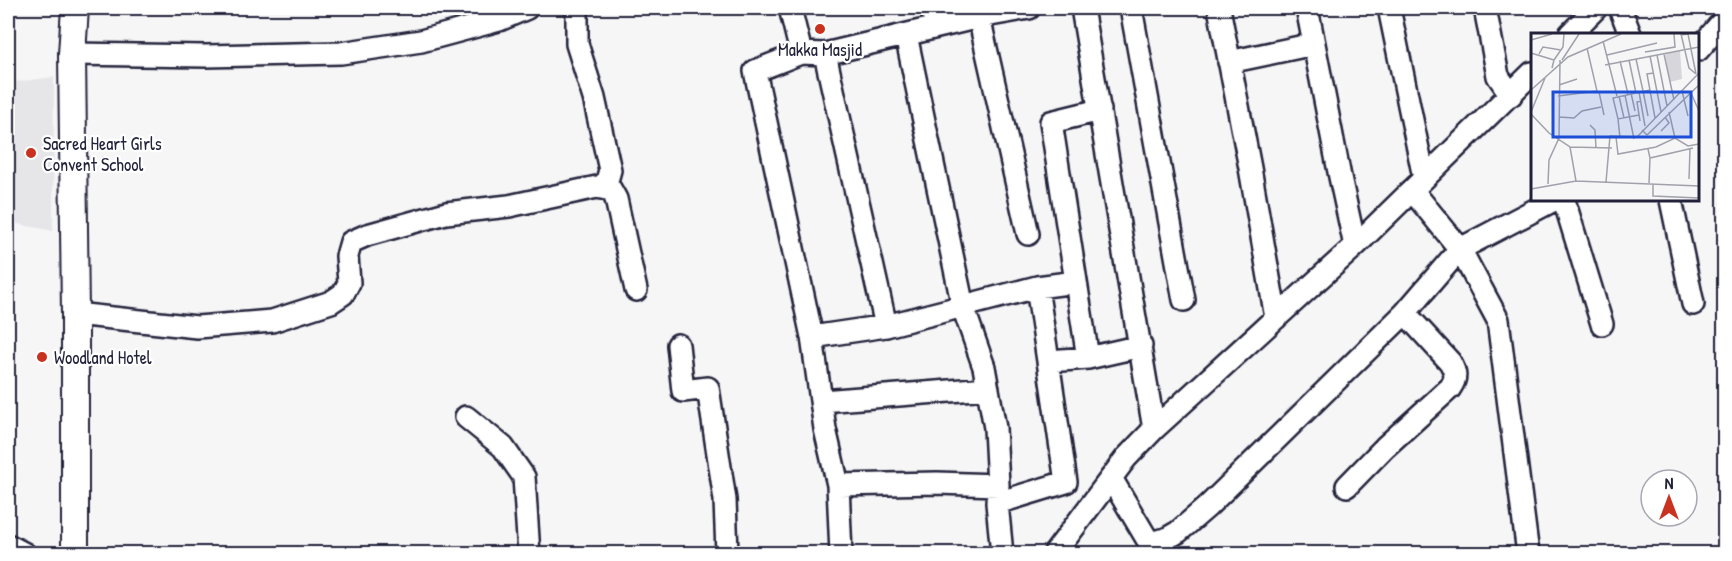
<svg xmlns="http://www.w3.org/2000/svg" width="1732" height="561" viewBox="0 0 1732 561" font-family="'Patrick Hand',sans-serif">
<style>
.built{fill:#e6e6e9}
.lines{fill:none;stroke-linecap:round;stroke-linejoin:round}
.minor-casing{stroke:#22223b;stroke-width:26}
.major-casing{stroke:#22223b;stroke-width:30}
.minor{stroke:#fff;stroke-width:21}
.major{stroke:#fff;stroke-width:26}
.poi-dot{fill:#c8321e;stroke:#fff;stroke-width:2}
.labels{text-anchor:middle;dominant-baseline:central;stroke-width:4.5;stroke-linejoin:round;paint-order:stroke}
.poi-label{font-size:18px;fill:#22223b;stroke:#fff;text-anchor:start}
.inset-road{fill:none;stroke:#a1a1ac;stroke-width:1.5}
.view{fill:#1d4ed8;fill-opacity:0.15;stroke:#1d4ed8;stroke-width:3}
.inset-edge{fill:none;stroke:#22223b;stroke-width:3}
</style>
<rect width="100%" height="100%" fill="#f6f6f7"/>
<filter id="ink" filterUnits="userSpaceOnUse"><feTurbulence type="fractalNoise" baseFrequency=".0167" numOctaves="2"/><feDisplacementMap in="SourceGraphic" scale="12" xChannelSelector="R" yChannelSelector="G"/><feConvolveMatrix kernelMatrix="1 2 1 2 8 2 1 2 1" color-interpolation-filters="sRGB"/></filter>
<g filter="url(#ink)">
<!-- built -->
<path class="built" d="M 54,77 L 53,231 L 8,222 L 8,83 Z"/>
<g class="lines">
<!-- minor casing -->
<g class="minor-casing">
<path id="minor" d="M 577,8 L 577,44 L 594,98 L 610,170 L 605,188
M 790,8 L 801,53
M 932,8 L 936,27
M 1029,8 L 979,17 L 825,54 L 801,53 L 755,71 L 812,337 L 886,326 L 1037,287 L 1076,282
M 1082,8 L 1154,429
M 1131,8 L 1184,300
M 1219,8 L 1250,168 L 1276,318
M 1307,8 L 1340,177 L 1355,246
M 1389,8 L 1424,178
M 1485,8 L 1498,76 L 1511,95
M 1620,8 L 1630,34
M 979,17 L 1028,234
M 1570,34 L 1596,8
M 906,35 L 963,307 L 984,367 L 995,428 L 998,485 L 997,503 L 1002,554
M 1698,50 L 1724,20
M 72,54 L 206,56 L 341,53 L 421,41 L 499,20 L 527,8
M 825,54 L 886,326
M 1229,62 L 1314,44
M 1412,190 L 1460,249 L 1498,320 L 1528,554
M 1564,200 L 1602,324
M 1671,200 L 1693,304
M 75,314 L 197,327 L 272,321 L 331,302 L 343,294 L 349,283 L 347,256 L 351,242 L 367,235 L 446,213 L 509,206 L 597,187 L 611,190 L 616,199 L 636,290
M 812,337 L 825,429 L 838,485 L 841,554
M 678,345 L 683,391 L 708,388 L 725,500 L 727,553
M 1088,358 L 1051,122 L 1100,110
M 1049,361 L 1088,358 L 1141,346
M 822,401 L 988,388
M 466,417 L 503,447 L 524,477 L 529,554
M 1111,478 L 1147,539 L 1153,542 L 1166,539 L 1178,532 L 1207,507 L 1405,313 L 1460,249 L 1554,200
M 838,485 L 937,483 L 998,485
M 1347,486 L 1385,447 L 1450,388 C 1457,378 1456,373 1450,362 L 1405,313
M 997,503 L 1066,482 L 1037,287
M 8,545 L 25,554
M 1054,554 L 1126,458 L 1154,429 L 1355,246 L 1532,73"/>
</g>
<!-- major casing -->
<g class="major-casing">
<path id="major" d="M 75,8 L 72,54 L 75,314 L 75,554"/>
</g>
<!-- minor -->
<use href="#minor" class="minor"/>
<!-- major -->
<use href="#major" class="major"/>
</g>
</g>
<!-- markers -->
<g class="poi-dot">
<circle cx="820" cy="29" r="6"/>
<circle cx="31" cy="153" r="6"/>
<circle cx="42" cy="357" r="6"/>
</g>
<g class="labels">
<!-- poi labels -->
<g class="poi-label">
<text x="820" y="49" text-anchor="middle">Makka Masjid</text>
<text x="43" y="143">Sacred Heart Girls<tspan x="43" dy="21">Convent School</tspan></text>
<text x="54" y="357">Woodland Hotel</text>
</g>
</g>
<!-- overview -->
<g transform="translate(1531 33)">
<rect width="168" height="168" fill="#f6f6f7"/>
<path d="M 149,18 L 151,46 L 139,49 L 134,21 Z" fill="#d7d7db"/>
<path class="inset-road" d="M 150,1 L 158,35 L 165,41M 150,2 L 157,1 L 165,41M 0,7 L 21,1M 72,8 L 86,63M 114,19 L 144,14 L 143,1M 0,20 L 23,27 L 21,35M 8,21 L 12,14 L 30,17M 133,21 L 143,67M 76,22 L 126,10M 126,22 L 136,73M 119,23 L 130,79M 105,26 L 112,58M 23,27 L 32,14 L 33,1M 31,27 L 48,1M 98,27 L 105,60M 89,28 L 97,61M 74,32 L 168,14M 123,40 L 116,41 L 124,85M 28,52 L 46,46M 0,57 L 37,24 L 90,1M 112,58 L 117,83M 151,58 L 157,83M 68,59 L 73,82M 108,59 L 114,93M 100,60 L 104,78M 160,60 L 168,78M 94,62 L 103,106M 27,63 L 66,58 L 56,15M 88,63 L 93,85M 0,79 L 14,45M 138,79 L 144,105M 0,81 L 18,100 L 39,114 L 45,148M 108,82 L 87,86 L 82,65 L 119,57M 28,84 L 43,85 L 51,78 L 70,74M 87,86 L 89,105M 109,88 L 106,69 L 110,68M 59,92 L 64,97 L 65,115M 111,97 L 116,102 L 168,52M 130,98 L 138,90 L 134,84M 85,104 L 87,121 L 125,114 L 144,105 L 157,113 L 168,111M 39,114 L 81,115M 117,116 L 119,125 L 162,115M 158,146 L 159,116M 75,149 L 79,103 L 106,104 L 168,40M 118,150 L 119,125M 17,151 L 18,127 L 28,105 L 29,27M 122,151 L 122,163 L 168,165M 0,156 L 45,148 L 168,153"/>
<path class="view" d="M 22,59 L 160,59 L 160,104 L 22,104 Z"/>
<rect width="168" height="168" class="inset-edge"/>
</g>
<!-- margin -->
<rect width="1732" height="561" fill="none" stroke="#fff" stroke-width="30"/>
<rect x="15" y="15" width="1702" height="531" fill="none" stroke="#22223b" stroke-width="2" filter="url(#ink)"/>
<!-- north arrow -->
<g transform="translate(1669 498)"><circle r="28" fill="#ffffff" stroke="#a7a7b1" stroke-width="1.5"/>
<path d="M0-4.5L10 22L0 15L-10 22Z" fill="#c8321e"/>
<text y="-9" font-size="16" font-weight="bold" text-anchor="middle" fill="#22223b">N</text>
</g>
</svg>
